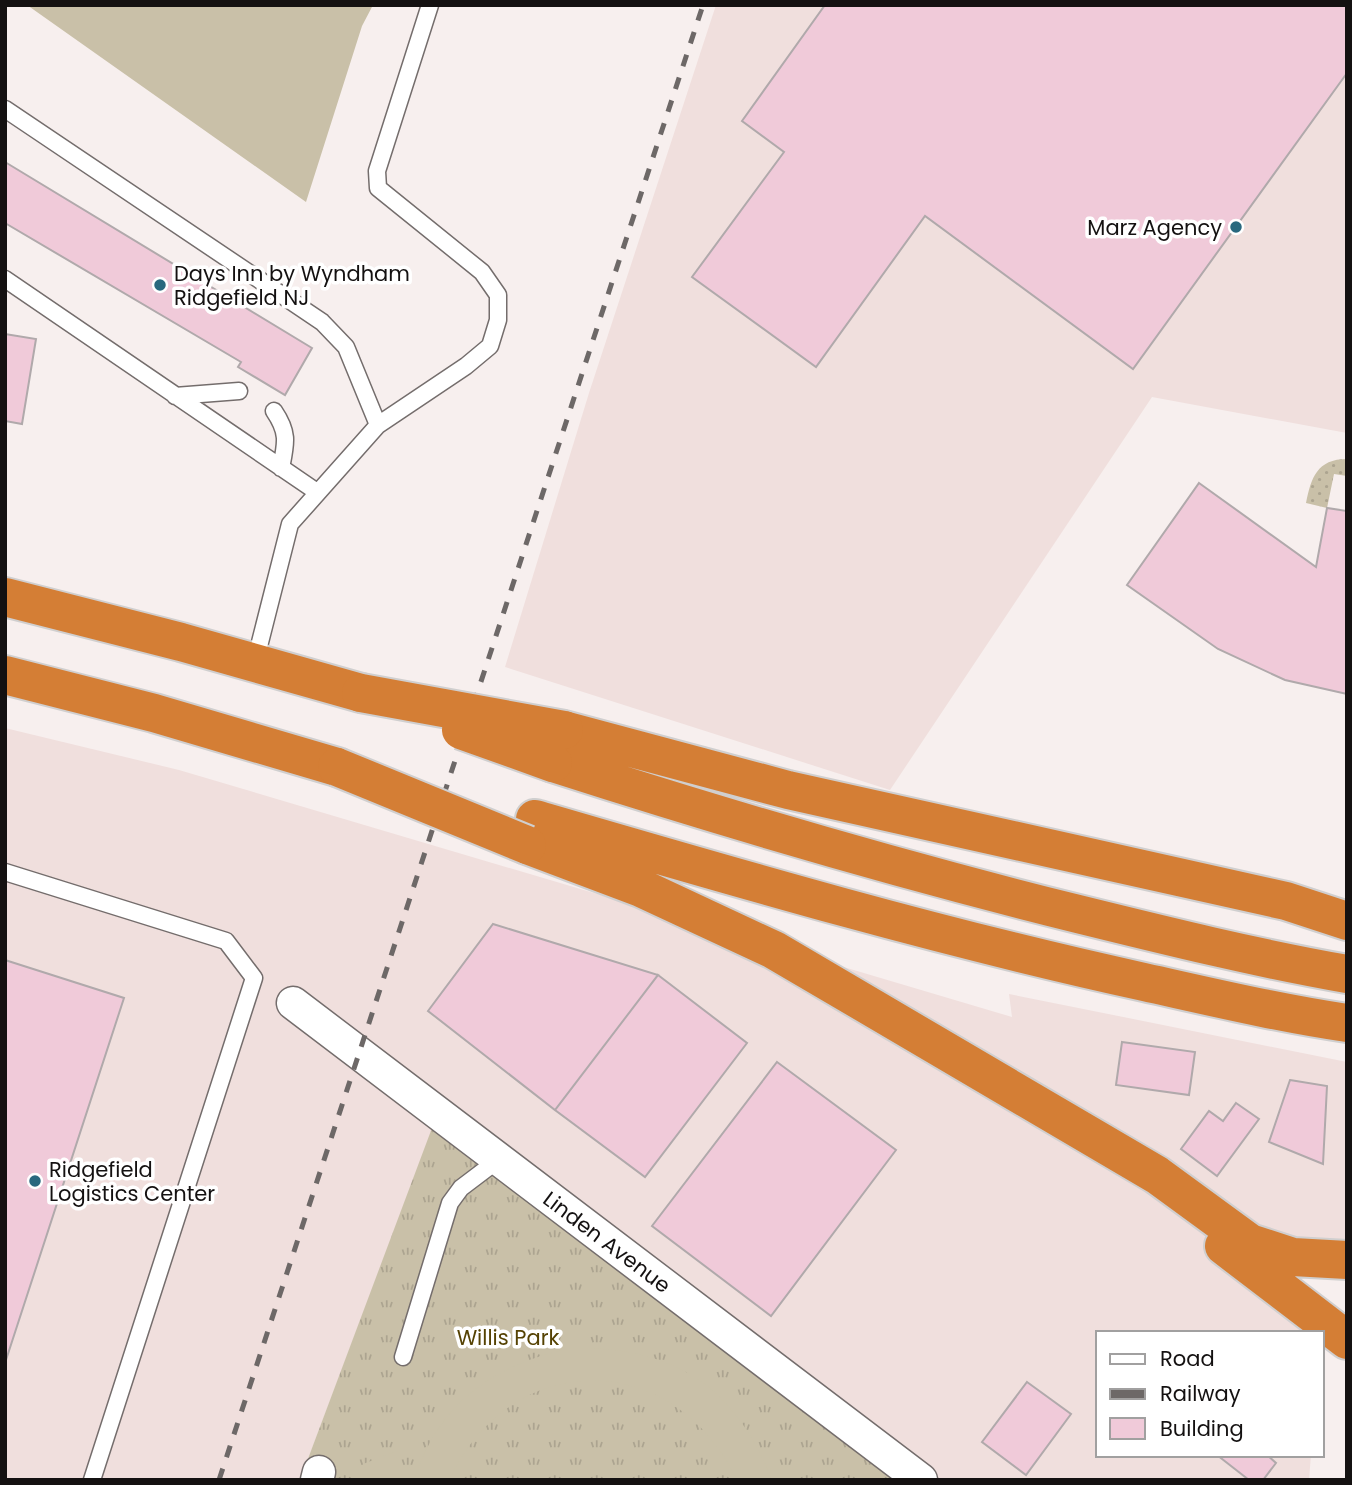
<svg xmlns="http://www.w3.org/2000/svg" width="1352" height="1485" viewBox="0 0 1352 1485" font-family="Poppins,sans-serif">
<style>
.built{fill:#f0dfdd}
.grass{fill:url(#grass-tufts)}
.garden{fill:url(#garden-dots)}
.pitch{fill:#c9c0a8}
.building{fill:#f0cad9;stroke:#b0a9ab;stroke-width:2}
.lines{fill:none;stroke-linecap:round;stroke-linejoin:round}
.lane-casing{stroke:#746d6c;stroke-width:19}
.street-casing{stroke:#746d6c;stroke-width:35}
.highway-casing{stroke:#d0cfcf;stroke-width:42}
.lane{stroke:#fff;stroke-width:16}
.street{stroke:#fff;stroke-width:32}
.highway{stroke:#d47e35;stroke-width:38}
.rail{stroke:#6d6867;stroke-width:5;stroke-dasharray:12 12;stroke-linecap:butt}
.highway-bridge-casing{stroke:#d0cfcf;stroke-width:42;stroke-linecap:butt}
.highway-bridge{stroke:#d47e35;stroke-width:38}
.poi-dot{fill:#29687e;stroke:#fff;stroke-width:2.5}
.labels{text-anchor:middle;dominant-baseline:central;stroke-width:7;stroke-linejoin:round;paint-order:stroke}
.poi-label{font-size:21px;fill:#141111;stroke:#fff;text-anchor:start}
.street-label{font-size:21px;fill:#141111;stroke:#fff}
.park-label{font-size:21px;fill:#554203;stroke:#fff}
</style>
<defs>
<pattern id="grass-tufts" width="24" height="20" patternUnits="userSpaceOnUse" patternTransform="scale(1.75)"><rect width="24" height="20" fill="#c9c0a8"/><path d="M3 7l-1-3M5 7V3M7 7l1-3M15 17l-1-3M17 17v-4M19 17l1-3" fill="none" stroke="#aca490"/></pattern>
<pattern id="garden-dots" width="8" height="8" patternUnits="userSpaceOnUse" patternTransform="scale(1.75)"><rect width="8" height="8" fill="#c9c0a8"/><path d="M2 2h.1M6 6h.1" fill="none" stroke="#aca490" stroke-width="1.8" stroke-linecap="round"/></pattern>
</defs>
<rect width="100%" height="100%" fill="#f7efee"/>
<!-- built -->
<path class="built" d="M 716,5 L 1347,5 L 1347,433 L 1152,397 L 890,790 L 505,667 L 589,393 Z
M 5,728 L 179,770 L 1012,1017 L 1009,994 L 1347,1062 L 1347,1250 L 1282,1245 L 1319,1333 L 1098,1333 L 1098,1455 L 1311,1455 L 1309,1480 L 924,1480 L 442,1105 L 300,1480 L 5,1480 Z"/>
<!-- grass -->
<path class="grass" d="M 441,1104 L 924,1480 L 300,1480 Z"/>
<!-- garden -->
<path class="garden" d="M 1347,459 L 1347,476 L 1334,474 L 1327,508 L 1306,503 C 1311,478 1317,459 1347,459 Z"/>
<!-- pitch -->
<path class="pitch" d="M 27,5 L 373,5 L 362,26 L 306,202 Z
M 571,1348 C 672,1346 735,1385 772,1480 L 737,1480 C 674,1348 511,1347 449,1480 L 414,1480 C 439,1402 494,1365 571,1348 Z
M 394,1452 L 404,1480 L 369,1480 L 363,1464 Z"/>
<!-- building -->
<path class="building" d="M 825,5 L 1347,5 L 1347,73 L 1133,369 L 925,216 L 816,367 L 692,277 L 784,152 L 742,121 Z
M 5,162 L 312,348 L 285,395 L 238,367 L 241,362 L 5,223 Z
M 5,334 L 36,339 L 22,424 L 5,421 Z
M 1199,483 L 1316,567 L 1327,508 L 1347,511 L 1347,694 L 1285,680 L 1218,649 L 1127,585 Z
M 493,924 L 658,975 L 555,1110 L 428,1011 Z
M 5,960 L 124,998 L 5,1363 Z
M 658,975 L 747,1043 L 645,1177 L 555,1110 Z
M 1122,1042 L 1195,1052 L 1189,1095 L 1116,1085 Z
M 777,1062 L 896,1150 L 771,1316 L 652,1226 Z
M 1290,1080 L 1327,1086 L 1323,1164 L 1269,1142 Z
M 1236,1103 L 1259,1119 L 1217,1176 L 1181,1149 L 1209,1111 L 1223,1121 Z
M 1027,1382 L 1071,1414 L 1026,1475 L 982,1442 Z
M 1217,1455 L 1267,1455 L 1276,1463 L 1263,1480 L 1249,1480 Z"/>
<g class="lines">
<!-- lane casing -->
<g class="lane-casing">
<path id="lane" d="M 5,109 L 322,322 L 346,347 L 378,425
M 5,279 L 317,492
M 175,396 L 239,391
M 274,411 C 289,433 286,443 281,468
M 255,662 L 290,524 L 378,425 L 466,366 L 490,346 L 498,320 L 498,295 L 482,272 L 378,188 L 377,171 L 430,5
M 5,872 L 226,941 L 254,978 L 92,1480
M 403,1357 L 450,1203 L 461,1188 L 498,1160"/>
</g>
<!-- street casing -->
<g class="street-casing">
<path id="street" d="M 293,1003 L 921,1480
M 317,1480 L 319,1472"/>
</g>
<!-- highway casing -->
<g class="highway-casing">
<path id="highway" d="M 5,597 L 181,642 L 361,693
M 5,675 L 154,713 L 337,767
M 564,730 L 788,790 L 1286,901 L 1347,921
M 553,763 C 727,819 901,870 1078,914 C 1167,936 1256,958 1347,974
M 535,819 C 737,878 938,937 1144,982 C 1212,997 1279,1013 1347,1023
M 527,845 L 641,888 L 774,950 L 1157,1175 L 1250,1243 L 1293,1257 L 1347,1260
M 1224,1246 L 1347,1340"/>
</g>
<!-- lane -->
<use href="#lane" class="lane"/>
<!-- street -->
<use href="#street" class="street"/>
<!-- highway -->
<use href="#highway" class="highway"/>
<!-- rail -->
<path class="rail" d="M 219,1480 L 703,5"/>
<!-- highway-bridge casing -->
<g class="highway-bridge-casing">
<path id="highway-bridge" d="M 361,693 L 564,730
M 461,730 L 553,763
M 337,767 L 527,845"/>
</g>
<!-- highway-bridge -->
<use href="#highway-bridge" class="highway-bridge"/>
</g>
<!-- markers -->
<g class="poi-dot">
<circle cx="1236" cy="227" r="7"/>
<circle cx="160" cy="285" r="7"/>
<circle cx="35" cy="1181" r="7"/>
</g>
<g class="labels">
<!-- poi labels -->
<g class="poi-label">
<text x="1222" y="227" text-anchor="end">Marz Agency</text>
<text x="174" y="273">Days Inn by Wyndham<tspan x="174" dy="24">Ridgefield NJ</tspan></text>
<text x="49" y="1169">Ridgefield<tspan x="49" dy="24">Logistics Center</tspan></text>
</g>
<!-- street labels -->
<g class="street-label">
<text transform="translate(607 1242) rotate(37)">Linden Avenue</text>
</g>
<!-- park labels -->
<g class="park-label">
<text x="508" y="1337">Willis Park</text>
</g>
</g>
<!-- border -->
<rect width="1352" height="1485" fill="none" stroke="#141111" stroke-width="14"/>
<!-- legend -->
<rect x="1096" y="1331" width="228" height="126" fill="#ffffff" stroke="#a1a0a0" stroke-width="2"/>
<rect x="1110" y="1354" width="35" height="10" fill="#ffffff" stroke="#a1a0a0" stroke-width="2"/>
<text x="1160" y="1366" font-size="21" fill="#141111">Road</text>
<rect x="1110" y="1389" width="35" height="10" fill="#6d6867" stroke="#a1a0a0" stroke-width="2"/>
<text x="1160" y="1401" font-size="21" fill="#141111">Railway</text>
<rect x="1110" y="1418" width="35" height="21" fill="#f0cad9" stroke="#a1a0a0" stroke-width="2"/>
<text x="1160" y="1436" font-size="21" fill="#141111">Building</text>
</svg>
